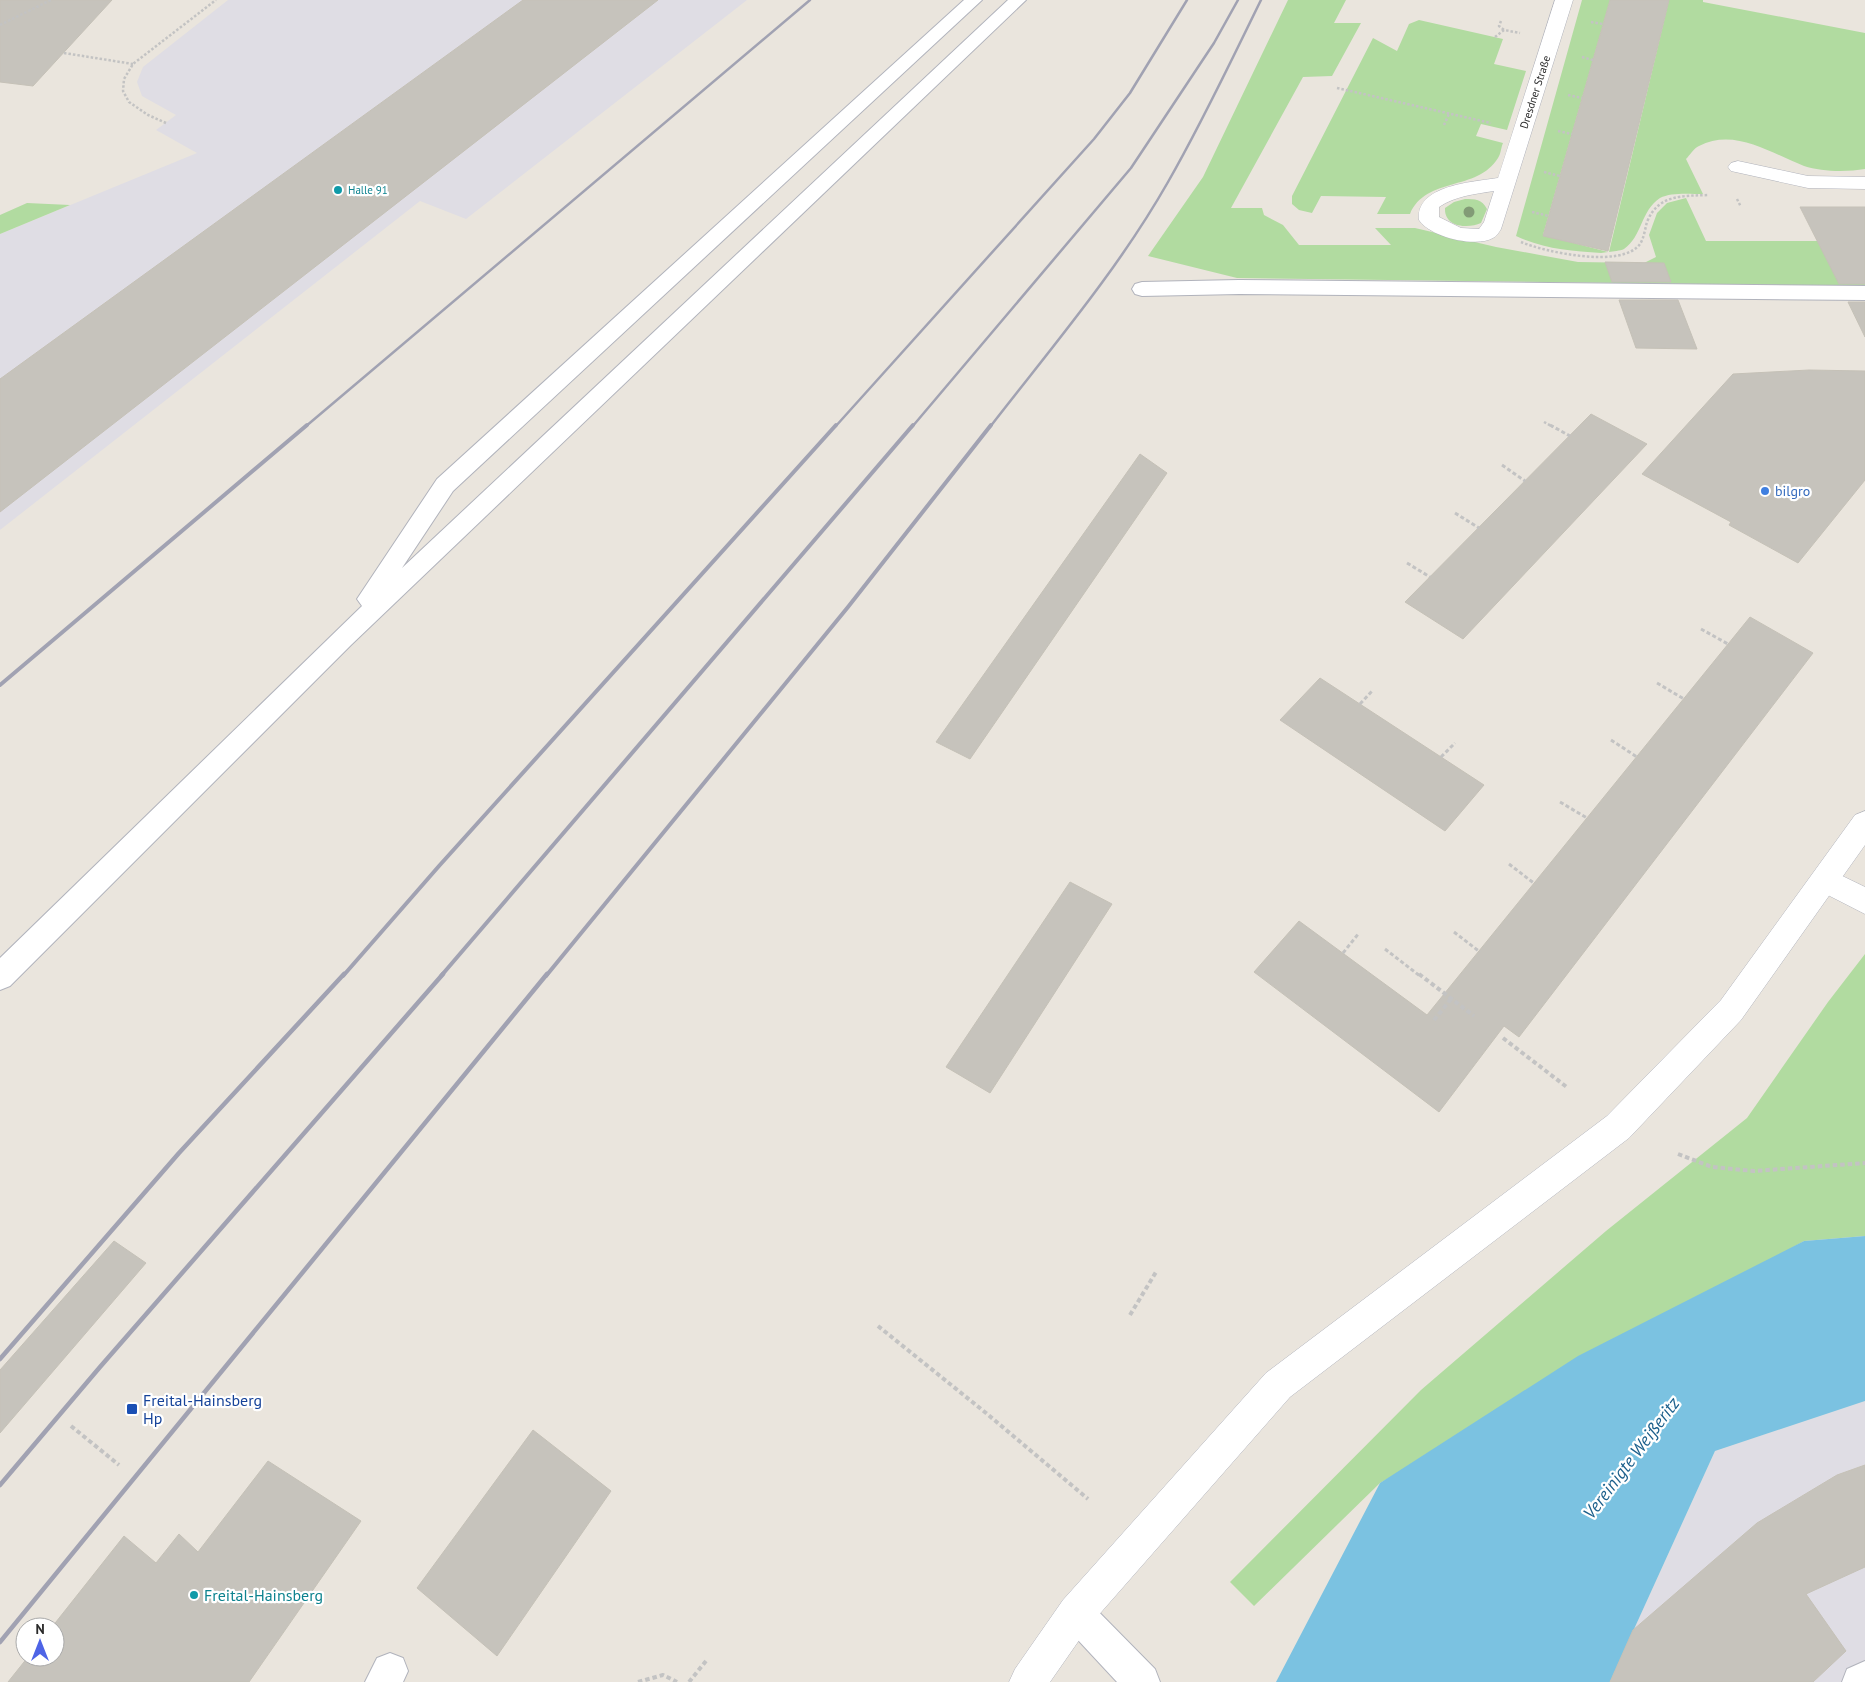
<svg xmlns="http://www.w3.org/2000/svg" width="1865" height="1682" viewBox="0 0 1865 1682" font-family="'PT Sans',sans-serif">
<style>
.industrial{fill:#dfdde4}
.green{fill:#b1dba0}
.water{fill:#7bc2e1}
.building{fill:#c6c3bc;stroke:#c5c1b7}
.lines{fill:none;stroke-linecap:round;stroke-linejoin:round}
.lane-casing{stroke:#b1b3bc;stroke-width:2}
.street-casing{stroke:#b1b3bc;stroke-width:1}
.secondary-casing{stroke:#b1b3bc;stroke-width:1}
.path-far2{stroke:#c3c3c3;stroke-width:2.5;stroke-dasharray:2.5 2;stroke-linecap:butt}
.path-far1{stroke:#c3c3c3;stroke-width:3;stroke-dasharray:4 2.5;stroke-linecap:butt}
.path{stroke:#c3c3c3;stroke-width:4;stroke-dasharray:4.5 3;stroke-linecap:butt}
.lane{fill:#fff;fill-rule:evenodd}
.street{fill:#fff;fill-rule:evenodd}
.secondary{fill:#fff;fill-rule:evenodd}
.rail-far2{stroke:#a1a2b2;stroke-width:2.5}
.rail-far1{stroke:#a1a2b2;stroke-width:4}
.rail{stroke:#a1a2b2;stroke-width:4.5}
.tree{fill:#829b76}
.culture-dot{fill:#0f9aa8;stroke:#fff;stroke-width:2}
.shop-dot{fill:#3f7fe0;stroke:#fff;stroke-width:2}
.transit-dot{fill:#1a4fb4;stroke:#fff;stroke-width:2}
.labels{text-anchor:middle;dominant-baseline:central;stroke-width:4.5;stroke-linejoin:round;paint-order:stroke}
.far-street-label{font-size:11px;fill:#2a2a2a;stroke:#fff}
.far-culture-label{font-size:11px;fill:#0d838f;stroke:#fff;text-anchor:start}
.shop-label{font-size:14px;fill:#366cbe;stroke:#fff;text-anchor:start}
.near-transit-label{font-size:16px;fill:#164399;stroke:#fff;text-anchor:start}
.near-culture-label{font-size:16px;fill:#0d838f;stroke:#fff;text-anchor:start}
.near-water-label{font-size:18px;font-style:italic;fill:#1c608c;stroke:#fff}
</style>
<rect width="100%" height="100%" fill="#eae5dd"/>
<!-- industrial -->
<path class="industrial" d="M 228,0 L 747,0 L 466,219 L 420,201 L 0,530 L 0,234 L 197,153 L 156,130 L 176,115 L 142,96 L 137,82 L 143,67 Z
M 1865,1401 L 1865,1682 L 1610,1682 L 1715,1451 Z"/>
<!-- green -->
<path class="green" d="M 1288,0 L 1346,0 L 1334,23 L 1361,23 L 1332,76 L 1303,77 L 1231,208 L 1262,208 L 1264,215 L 1283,225 L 1299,245 L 1391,245 L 1375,228 L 1415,228 L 1496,247 L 1578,262 L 1644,263 L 1656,257 L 1649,235 L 1657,213 L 1667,203 L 1686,198 L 1706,241 L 1865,241 L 1865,286 L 1237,278 L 1148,256 L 1203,177 Z
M 1582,0 L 1610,0 L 1543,235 L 1608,252 L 1601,253 C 1571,251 1544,249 1516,236 Z
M 1669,0 L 1703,0 L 1703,2 L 1865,33 L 1865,169 C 1847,172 1822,172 1804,166 C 1772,154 1735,127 1699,146 C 1694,148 1690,155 1686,159 L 1703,194 C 1690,194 1671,192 1660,198 C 1641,210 1642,237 1624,249 C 1620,251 1613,251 1609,252 Z
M 1419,20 L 1503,39 L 1494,64 L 1526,71 L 1507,130 L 1481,124 L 1476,136 L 1503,143 C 1501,147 1501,154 1498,158 C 1477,192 1426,176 1410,214 L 1377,214 L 1386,197 L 1321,196 L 1312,213 L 1299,210 L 1292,204 L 1292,196 L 1373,38 L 1397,51 L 1409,24 Z
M 1465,199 C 1475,199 1482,199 1487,209 L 1481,223 C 1468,229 1444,227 1445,208 L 1454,202 Z
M 27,203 L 70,205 L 0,234 L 0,215 Z
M 1865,954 L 1865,1236 L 1804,1241 L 1380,1483 L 1254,1606 L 1230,1582 L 1421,1390 L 1606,1231 L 1747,1118 L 1828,1002 Z"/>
<!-- water -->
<path class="water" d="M 1865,1236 L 1865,1401 L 1715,1451 L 1610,1682 L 1276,1682 L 1380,1483 L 1578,1356 L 1804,1241 Z"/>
<!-- building -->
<path class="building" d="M 0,0 L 112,0 L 33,86 L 0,82 Z
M 523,0 L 658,0 L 0,512 L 0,379 Z
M 1610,0 L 1669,0 L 1608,251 L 1543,236 Z
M 1800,207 L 1865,207 L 1865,284 L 1839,284 Z
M 1605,262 L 1664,263 L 1671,282 L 1612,282 Z
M 1619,300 L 1678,300 L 1697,349 L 1636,348 Z
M 1848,302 L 1865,302 L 1865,337 Z
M 1809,370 L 1865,371 L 1865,480 L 1798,563 L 1729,525 L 1731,522 L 1642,474 L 1733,374 Z
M 1591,414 L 1647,444 L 1463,639 L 1405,602 Z
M 1140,454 L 1167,473 L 970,759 L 936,742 Z
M 1750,617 L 1813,653 L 1519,1037 L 1504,1026 L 1439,1112 L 1254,972 L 1299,921 L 1427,1015 Z
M 1320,678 L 1484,785 L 1445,831 L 1280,720 Z
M 1070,882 L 1112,904 L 990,1093 L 946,1067 Z
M 114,1241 L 146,1263 L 0,1433 L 0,1370 Z
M 533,1430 L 611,1491 L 497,1656 L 417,1588 Z
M 268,1461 L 361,1521 L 249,1682 L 8,1682 L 28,1657 L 55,1657 L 55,1627 L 52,1627 L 124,1536 L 156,1563 L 179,1534 L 198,1552 Z
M 1865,1465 L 1865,1567 L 1806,1594 L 1846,1651 L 1813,1682 L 1610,1682 L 1633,1630 L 1757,1523 L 1837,1475 Z"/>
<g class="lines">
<!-- lane casing -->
<g class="lane-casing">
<path id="lane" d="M 964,0 L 982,0 L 453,491 L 402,568 L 1008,0 L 1026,0 L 351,645 L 10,986 L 0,990 L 0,958 L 362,606 L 357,599 L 437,479 Z
M 1239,280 L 1865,286 L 1865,300 L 1239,294 L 1142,296 L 1135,294 L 1132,289 L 1135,284 L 1142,282 Z
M 1076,1596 L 1088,1601 L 1155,1669 L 1160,1682 L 1117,1682 L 1064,1625 L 1059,1613 L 1064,1601 Z
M 390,1653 L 403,1658 L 408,1671 L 403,1682 L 365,1682 L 377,1658 Z
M 1865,1661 L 1865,1682 L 1842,1682 L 1847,1669 Z"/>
</g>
<!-- street casing -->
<g class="street-casing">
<path id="street" d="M 1555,0 L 1573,0 L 1501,229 C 1499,232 1497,236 1493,238 C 1475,248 1430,237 1419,220 C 1415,185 1473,182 1498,178 ZM 1494,191 L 1484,222 L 1479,229 L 1461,228 L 1439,217 L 1439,207 C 1455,196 1475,194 1494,191 Z
M 1738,161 L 1808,176 L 1865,177 L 1865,189 L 1808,188 L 1731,171 L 1728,167 L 1731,163 Z
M 1826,868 L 1865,887 L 1865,914 L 1816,889 L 1812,880 L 1816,871 Z"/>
</g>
<!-- secondary casing -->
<g class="secondary-casing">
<path id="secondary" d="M 1865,811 L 1865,845 L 1741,1020 L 1629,1138 L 1290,1397 L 1089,1626 L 1050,1682 L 1009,1682 L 1015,1669 L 1063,1600 L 1266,1373 L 1607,1116 L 1721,1000 L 1855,815 Z"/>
</g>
<!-- path-far2 -->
<path class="path-far2" d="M 1501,21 L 1499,26 L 1504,30
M 1591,22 L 1603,24
M 0,25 L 51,0
M 1495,37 L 1504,30 L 1520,33
M 64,53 L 133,64
M 1582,57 L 1593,60
M 1337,88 L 1491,123
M 1568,95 L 1582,98
M 166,123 L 148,115 L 129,102 L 123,91 L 124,79 L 133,64 L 216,0
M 1444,125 L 1449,114
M 1558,131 L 1572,134
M 1544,172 L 1560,176
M 1737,199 L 1741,207
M 1532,212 L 1549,216
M 1521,242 C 1545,252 1622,269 1640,244 C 1644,238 1645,229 1647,222 C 1658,194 1683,196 1709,195
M 1544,422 L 1553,427"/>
<!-- path-far1 -->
<path class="path-far1" d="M 1550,425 L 1570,436
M 1502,465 L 1525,481
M 1455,513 L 1479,528
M 1407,563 L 1430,577
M 1701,629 L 1728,644
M 1657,683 L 1684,699
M 1360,704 L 1373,690
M 1611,740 L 1637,757
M 1441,757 L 1455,743
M 1560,802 L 1587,818
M 1509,864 L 1535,884
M 1454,932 L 1480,952
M 1385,949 L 1420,976
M 1343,953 L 1359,933"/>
<!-- path -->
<path class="path" d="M 1419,974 L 1474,1016
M 1434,1020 L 1451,999
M 1503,1038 L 1568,1088
M 1678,1154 L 1712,1167 L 1754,1171 L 1865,1163
M 1130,1315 L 1156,1272
M 878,1326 L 986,1413 L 1088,1499
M 71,1426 L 119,1465
M 638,1682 L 663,1675 L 677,1682
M 689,1682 L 706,1661"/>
<!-- lane -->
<use href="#lane" class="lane"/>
<!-- street -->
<use href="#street" class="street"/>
<!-- secondary -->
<use href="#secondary" class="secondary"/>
<!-- rail-far2 -->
<path class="rail-far2" d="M 305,427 L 810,0
M 835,427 L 1094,139 L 1130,93 L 1187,0
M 912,427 L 1131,168 L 1214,43 L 1238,0
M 990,427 C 1052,347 1118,270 1168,182 C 1202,123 1231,61 1261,0"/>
<!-- rail-far1 -->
<path class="rail-far1" d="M 0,685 L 307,425
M 343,976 L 439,866 L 836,425
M 441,976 L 913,425
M 546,976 L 848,607 L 991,425"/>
<!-- rail -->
<path class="rail" d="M 0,1359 L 179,1153 L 344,974
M 0,1485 L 100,1367 L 443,974
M 0,1642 L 547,974"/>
</g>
<!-- trees -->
<circle class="tree" cx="1469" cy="212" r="5.5"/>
<!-- markers -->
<g class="culture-dot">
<circle cx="338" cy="190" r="5"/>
<circle cx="194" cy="1595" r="5"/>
</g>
<circle class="shop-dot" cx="1765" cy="491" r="5"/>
<rect class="transit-dot" x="126" y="1403" width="12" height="12" rx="2.5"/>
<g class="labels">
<!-- far-street labels -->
<g class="far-street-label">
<text transform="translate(1535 92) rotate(-72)">Dresdner Straße</text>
</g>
<!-- far-culture labels -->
<g class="far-culture-label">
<text x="348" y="190">Halle 91</text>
</g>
<!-- shop labels -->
<g class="shop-label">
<text x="1775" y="491">bilgro</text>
</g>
<!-- near-transit labels -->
<g class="near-transit-label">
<text x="143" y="1400">Freital-Hainsberg<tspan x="143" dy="18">Hp</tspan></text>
</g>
<!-- near-culture labels -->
<g class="near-culture-label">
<text x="204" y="1595">Freital-Hainsberg</text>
</g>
<!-- near-water labels -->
<g class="near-water-label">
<text transform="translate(1631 1458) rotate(-53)">Vereinigte Weißeritz</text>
</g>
</g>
<!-- north arrow -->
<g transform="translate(40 1642)"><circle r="24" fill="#ffffff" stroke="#aaaaaa"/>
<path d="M0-4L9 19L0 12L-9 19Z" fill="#4e64e6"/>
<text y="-8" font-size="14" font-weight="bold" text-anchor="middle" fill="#2a2a2a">N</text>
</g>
</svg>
